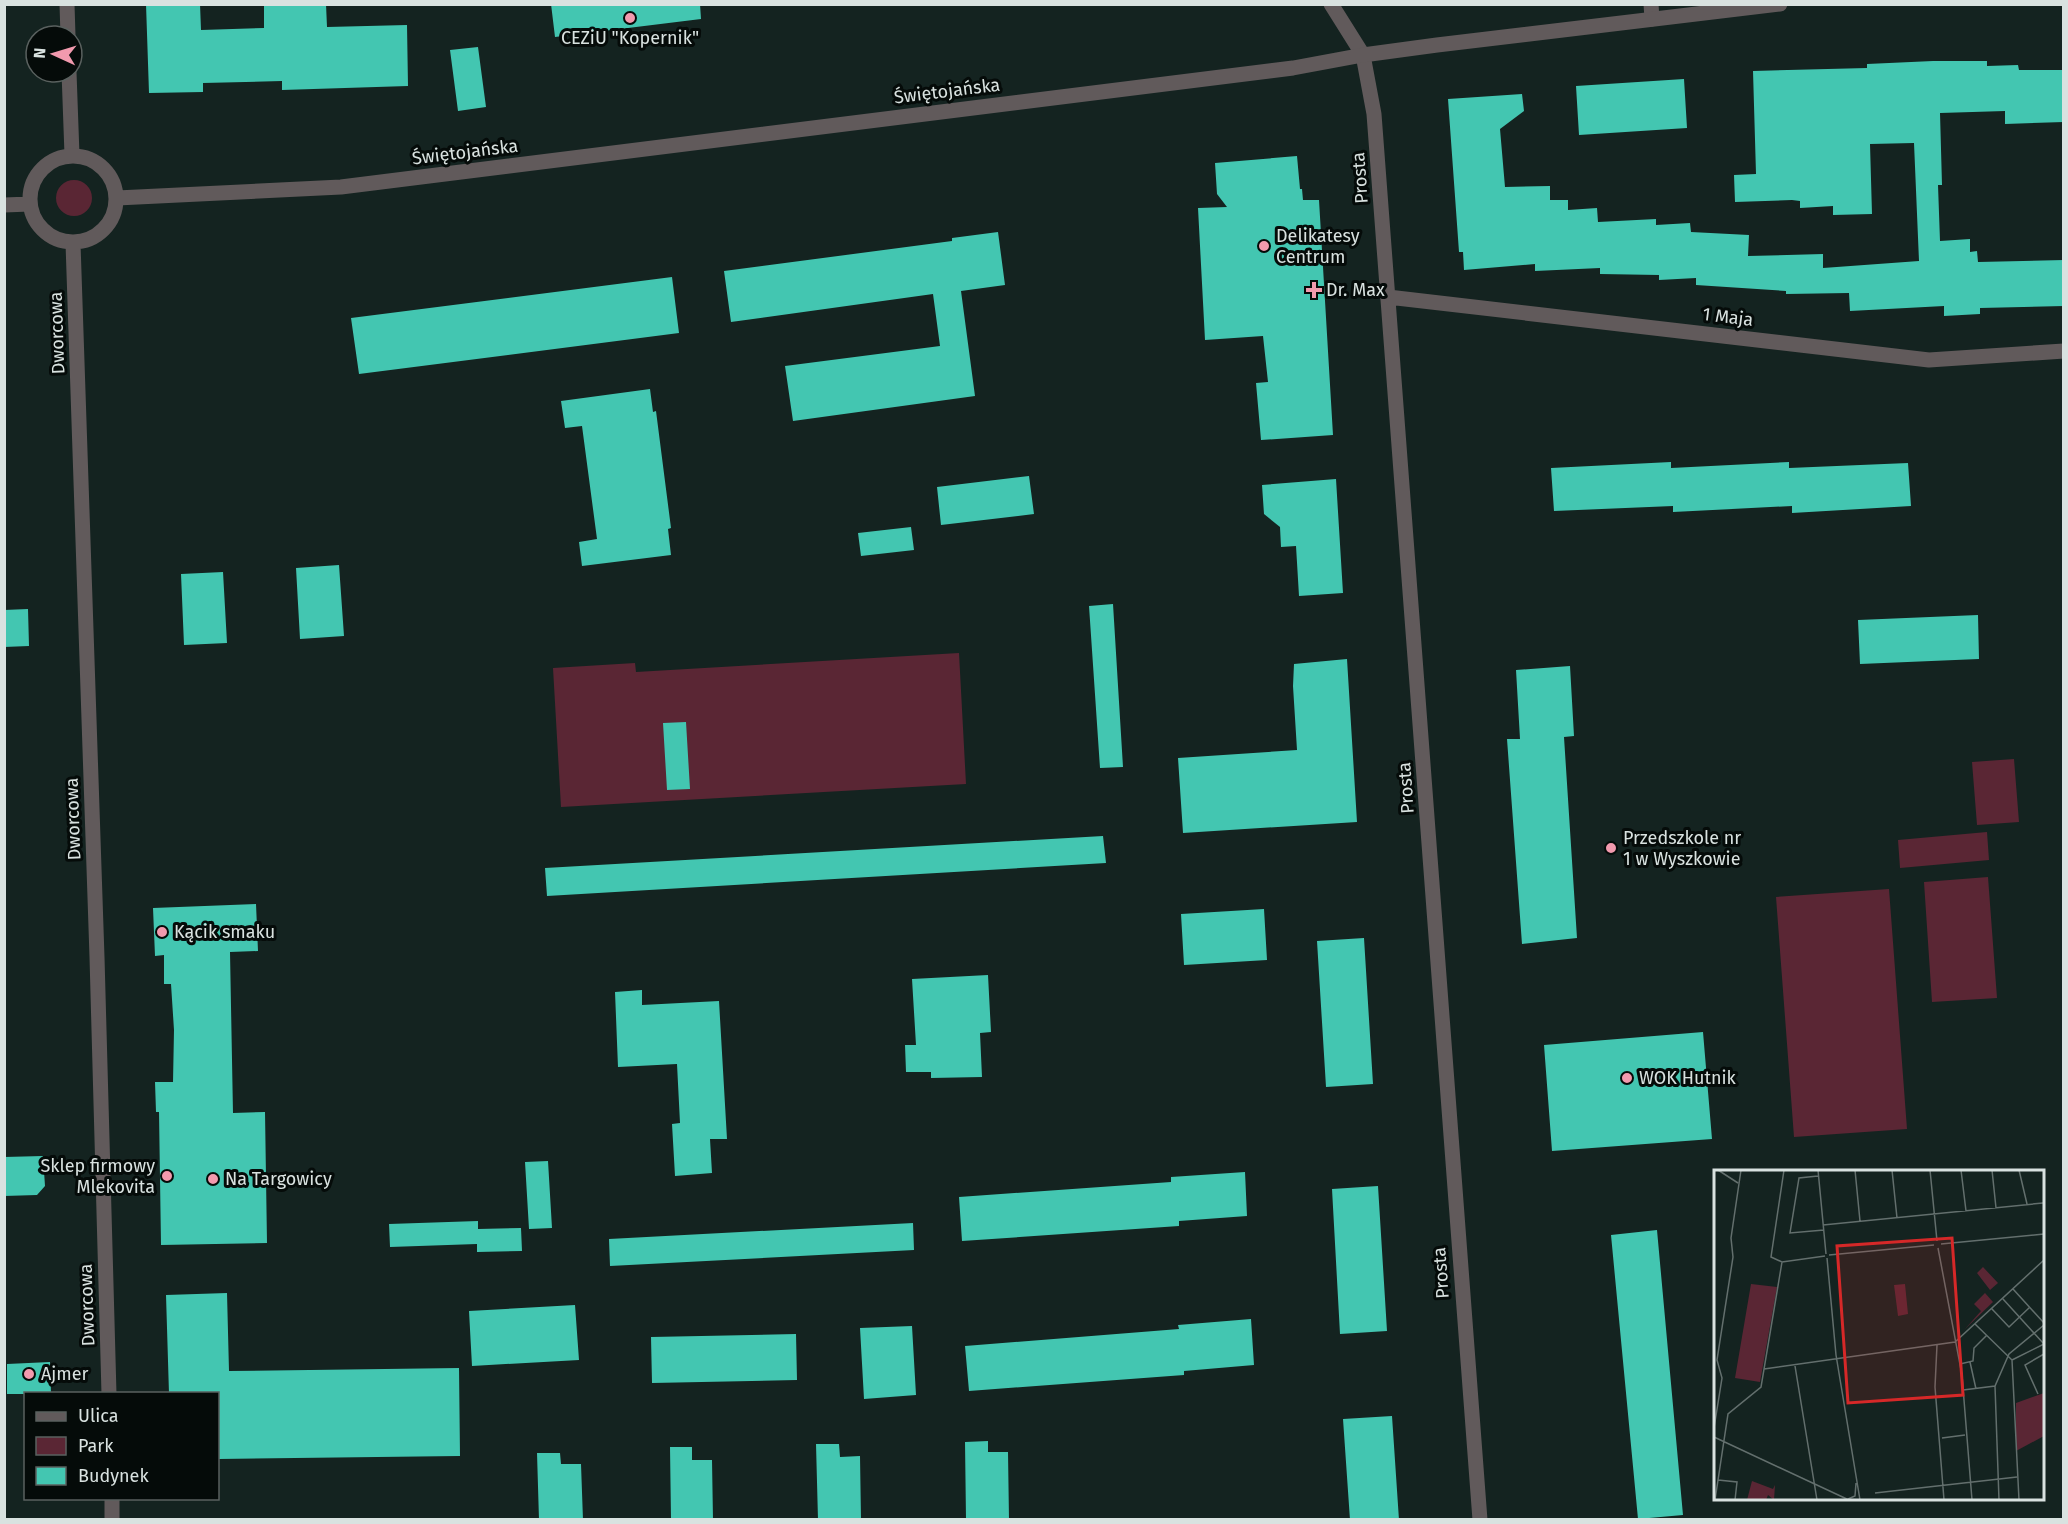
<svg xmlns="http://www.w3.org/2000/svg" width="2068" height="1524" viewBox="0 0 2068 1524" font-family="'Fira Sans',sans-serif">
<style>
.green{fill:#5a2634}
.building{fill:#43c6b1}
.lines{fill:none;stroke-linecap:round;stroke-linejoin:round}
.minor{stroke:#615a5b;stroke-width:15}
.tertiary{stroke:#615a5b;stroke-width:15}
.poi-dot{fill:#f29aae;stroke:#050b09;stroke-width:2}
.labels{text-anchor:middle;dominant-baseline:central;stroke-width:6;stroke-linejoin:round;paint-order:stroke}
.poi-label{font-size:18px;fill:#d9e2e0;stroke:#050b09;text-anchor:start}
.street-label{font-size:18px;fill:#d9e2e0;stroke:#050b09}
.inset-road{fill:none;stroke:#636f6d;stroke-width:1.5}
.view{fill:#d62828;fill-opacity:0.15;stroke:#d62828;stroke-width:3}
.inset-edge{fill:none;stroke:#d9e2e0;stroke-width:3}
</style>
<rect width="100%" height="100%" fill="#142320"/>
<!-- green -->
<path class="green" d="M56 198a18 18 0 1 1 36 0a18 18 0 1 1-36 0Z
M 959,653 L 966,784 L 561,807 L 553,668 L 635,663 L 636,672 Z
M 2014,759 L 2019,822 L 1977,825 L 1972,762 Z
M 1987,832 L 1989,860 L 1900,868 L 1898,840 Z
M 1988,877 L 1997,998 L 1932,1002 L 1924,882 Z
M 1889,889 L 1907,1129 L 1794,1137 L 1776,897 Z"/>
<!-- building -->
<path class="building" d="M 146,4 L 200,4 L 201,30 L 264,28 L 264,4 L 326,4 L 327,27 L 407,25 L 408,86 L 282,90 L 282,81 L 203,83 L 203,92 L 149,93 Z
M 551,4 L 700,4 L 701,19 L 555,37 Z
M 478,47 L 486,107 L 458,111 L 450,50 Z
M 1933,61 L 1987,61 L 1987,66 L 2018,65 L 2019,70 L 2064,70 L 2064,122 L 2005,124 L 2005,111 L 1940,113 L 1942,185 L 1938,185 L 1940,241 L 1970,239 L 1970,252 L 1977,251 L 1978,262 L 2064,260 L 2064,306 L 1980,308 L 1980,314 L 1944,316 L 1944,306 L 1850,311 L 1849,293 L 1786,294 L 1786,291 L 1696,285 L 1696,278 L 1659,280 L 1659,275 L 1600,274 L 1600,268 L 1535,271 L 1535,264 L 1464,270 L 1463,252 L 1459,252 L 1448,99 L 1522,94 L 1524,111 L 1500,129 L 1505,187 L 1550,186 L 1550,200 L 1568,200 L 1568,210 L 1597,208 L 1598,222 L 1656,219 L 1656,225 L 1690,223 L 1691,232 L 1749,235 L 1748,256 L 1823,254 L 1823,268 L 1919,261 L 1914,143 L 1870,144 L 1872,214 L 1833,215 L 1833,206 L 1800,208 L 1800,201 L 1792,200 L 1735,202 L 1734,175 L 1756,174 L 1753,71 L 1867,68 L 1867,64 Z
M 1684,79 L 1687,128 L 1579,135 L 1576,86 Z
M 1297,156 L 1300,189 L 1302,189 L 1303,200 L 1319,200 L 1333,435 L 1261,440 L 1256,383 L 1268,382 L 1263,336 L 1205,340 L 1198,208 L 1227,207 L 1217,194 L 1215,163 Z
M 998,232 L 1005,285 L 961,291 L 975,396 L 793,421 L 785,366 L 940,346 L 933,294 L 731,322 L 724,271 L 952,241 L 952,238 Z
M 672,277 L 679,333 L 359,374 L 351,318 Z
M 650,389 L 653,412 L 656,411 L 671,528 L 668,529 L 671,555 L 582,566 L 579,542 L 597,539 L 582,426 L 565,428 L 561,401 Z
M 1671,462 L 1671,468 L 1789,462 L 1789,468 L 1908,463 L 1911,506 L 1792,513 L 1792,506 L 1673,512 L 1673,506 L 1554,511 L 1551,468 Z
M 1029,476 L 1034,514 L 941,525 L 937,487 Z
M 1336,479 L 1343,593 L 1299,596 L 1296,546 L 1281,547 L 1280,527 L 1264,514 L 1262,485 Z
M 911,527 L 914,550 L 861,556 L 858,533 Z
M 339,565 L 344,636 L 300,639 L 296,568 Z
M 223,572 L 227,643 L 184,645 L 181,574 Z
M 1113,604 L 1123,767 L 1100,768 L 1089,606 Z
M 28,609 L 29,646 L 4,647 L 4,610 Z
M 1978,615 L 1979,659 L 1860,664 L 1858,620 Z
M 1347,659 L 1357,822 L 1183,833 L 1178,758 L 1297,750 L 1293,686 L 1294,664 Z
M 1570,666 L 1574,736 L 1564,737 L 1577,938 L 1522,944 L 1507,739 L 1520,739 L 1516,670 Z
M 686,722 L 690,789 L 667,790 L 663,723 Z
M 1103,836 L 1106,863 L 547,896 L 545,868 Z
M 256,904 L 258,951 L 230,952 L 233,1113 L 265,1112 L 267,1243 L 161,1245 L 159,1112 L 156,1112 L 155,1082 L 173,1082 L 174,1030 L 171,984 L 164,984 L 164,955 L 155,956 L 153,908 Z
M 1264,909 L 1267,960 L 1184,965 L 1181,914 Z
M 1364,938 L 1373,1084 L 1326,1087 L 1317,941 Z
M 988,975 L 991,1032 L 980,1033 L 982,1077 L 931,1078 L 931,1072 L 906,1072 L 905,1045 L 916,1045 L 912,979 Z
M 642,990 L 642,1005 L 719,1001 L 727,1139 L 710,1139 L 712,1173 L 675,1176 L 672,1124 L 680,1123 L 677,1064 L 618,1067 L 615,992 Z
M 1703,1032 L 1712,1139 L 1552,1151 L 1544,1045 Z
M 43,1156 L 45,1186 L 37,1195 L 4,1196 L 4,1157 Z
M 548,1161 L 552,1228 L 529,1229 L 525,1162 Z
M 1245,1172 L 1247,1216 L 1179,1221 L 1179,1226 L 962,1241 L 959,1197 L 1171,1182 L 1171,1177 Z
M 1378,1186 L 1387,1331 L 1340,1334 L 1332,1189 Z
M 478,1221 L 478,1229 L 521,1228 L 522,1251 L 477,1252 L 477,1244 L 390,1247 L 389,1224 Z
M 913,1223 L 914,1250 L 610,1266 L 609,1239 Z
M 1657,1230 L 1683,1515 L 1638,1519 L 1611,1235 Z
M 227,1293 L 229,1371 L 459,1368 L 460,1456 L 218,1459 L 218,1394 L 169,1394 L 166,1295 Z
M 575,1305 L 579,1360 L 472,1366 L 469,1311 Z
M 1251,1319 L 1254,1365 L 1184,1371 L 1184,1375 L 969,1391 L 965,1346 L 1179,1329 L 1178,1325 Z
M 912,1326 L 916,1395 L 864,1399 L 860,1328 Z
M 796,1334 L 797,1380 L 652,1383 L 651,1337 Z
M 50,1362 L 51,1394 L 7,1394 L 7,1364 Z
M 1392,1416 L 1399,1520 L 1350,1520 L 1343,1419 Z
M 988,1441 L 988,1452 L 1008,1452 L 1009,1520 L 966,1520 L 965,1442 Z
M 816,1444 L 839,1444 L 840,1457 L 860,1456 L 861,1520 L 818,1520 Z
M 670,1447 L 692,1447 L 692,1460 L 712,1460 L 713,1520 L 671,1520 Z
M 537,1453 L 560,1453 L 561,1464 L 581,1464 L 583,1520 L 539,1520 Z"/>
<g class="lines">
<!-- minor -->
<path class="minor" d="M 67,4 L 68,36
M 1331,4 L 1363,55 L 1374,114 L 1480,1520
M 1651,4 L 1652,19
M 69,72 L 72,155
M 1388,297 L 1929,360 L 2064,351"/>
<!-- tertiary -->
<path class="tertiary" d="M30 199a43 43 0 1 1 86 0a43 43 0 1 1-86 0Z
M 117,198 L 341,187 L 1293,68 L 1363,55 L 1437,45 L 1780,4
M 4,205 L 30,204
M 73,243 L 97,957 L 109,1394
M 112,1498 L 112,1520"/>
</g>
<!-- markers -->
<g class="poi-dot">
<circle cx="630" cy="18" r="6"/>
<circle cx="1264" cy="246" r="6"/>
<path d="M1311 281h6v6h6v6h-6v6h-6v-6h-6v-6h6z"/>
<circle cx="1611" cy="848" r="6"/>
<circle cx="162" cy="932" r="6"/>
<circle cx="1627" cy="1078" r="6"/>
<circle cx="167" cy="1176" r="6"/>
<circle cx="213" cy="1179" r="6"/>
<circle cx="29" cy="1374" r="6"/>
</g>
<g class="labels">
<!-- poi labels -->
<g class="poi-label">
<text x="630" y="38" text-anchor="middle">CEZiU "Kopernik"</text>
<text x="1276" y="236">Delikatesy<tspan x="1276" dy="21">Centrum</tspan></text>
<text x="1326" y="290">Dr. Max</text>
<text x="1623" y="838">Przedszkole nr<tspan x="1623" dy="21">1 w Wyszkowie</tspan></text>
<text x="174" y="932">Kącik smaku</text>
<text x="1639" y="1078">WOK Hutnik</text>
<text x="155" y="1166" text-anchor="end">Sklep firmowy<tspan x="155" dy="21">Mlekovita</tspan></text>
<text x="225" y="1179">Na Targowicy</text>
<text x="41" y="1374">Ajmer</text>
</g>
<!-- street labels -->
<g class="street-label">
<text transform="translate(947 91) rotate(-7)">Świętojańska</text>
<text transform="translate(465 152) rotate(-7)">Świętojańska</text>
<text transform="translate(1360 178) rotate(-94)">Prosta</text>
<text transform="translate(1728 317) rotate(7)">1 Maja</text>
<text transform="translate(57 333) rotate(-92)">Dworcowa</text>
<text transform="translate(1406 788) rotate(-94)">Prosta</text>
<text transform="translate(73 819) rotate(-92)">Dworcowa</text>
<text transform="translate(1441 1273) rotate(-94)">Prosta</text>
<text transform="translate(87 1305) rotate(-92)">Dworcowa</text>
</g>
</g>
<!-- overview -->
<g transform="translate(1714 1170)">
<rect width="330" height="330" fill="#142320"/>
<path d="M 269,97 L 284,113 L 276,120 L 263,103 ZM 37,114 L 63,117 L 46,212 L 21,208 ZM 191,114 L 194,144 L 184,146 L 180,115 ZM 271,123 L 279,132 L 251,159 L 267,141 L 260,134 ZM 330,223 L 330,266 L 302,281 L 302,233 ZM 38,311 L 59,319 L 61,315 L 60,330 L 54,325 L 52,330 L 33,330 Z" fill="#5a2634"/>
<path class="inset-road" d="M 4,0 L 24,13M 70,0 L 57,87 L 68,92 L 111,86M 104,0 L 112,84M 141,0 L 146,51M 178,0 L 183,48M 216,0 L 223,71M 247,0 L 252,41M 278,0 L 282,38M 305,0 L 313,34M 104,6 L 85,8 L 76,63 L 110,60M 109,55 L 329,33M 227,74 L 330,64M 224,78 L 248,205 L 258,330M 115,85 L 220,75M 113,88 L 122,185 L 146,330M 299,119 L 330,153M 289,129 L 330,174M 278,139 L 295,157 L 316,137M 261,154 L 298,190 L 305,330M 223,175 L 221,217 L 230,330M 298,190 L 330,174M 256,192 L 262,219M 246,194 L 259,191 L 260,178 L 273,165M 81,196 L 103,330M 50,199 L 241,172 L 330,90M 281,216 L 285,330M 249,220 L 281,216 L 295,184 L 330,155M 324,224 L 311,195 L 330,184M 0,258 L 8,208 L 3,190 L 19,87 L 17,68 L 27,0M 0,267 L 135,330M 228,268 L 251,265M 4,310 L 23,312 L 21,330M 161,323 L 303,307M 134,329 L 141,326 L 142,313M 1,330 L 14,244 L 47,217 L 68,92"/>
<path class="view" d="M 238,68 L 249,225 L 134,233 L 123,76 Z"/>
<rect width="330" height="330" class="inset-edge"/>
</g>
<!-- border -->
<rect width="2068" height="1524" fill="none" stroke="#d9e2e0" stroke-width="12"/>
<!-- legend -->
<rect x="24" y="1392" width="195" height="108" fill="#050b09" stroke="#5a615f" stroke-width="1.5"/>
<rect x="36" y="1412" width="30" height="9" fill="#615a5b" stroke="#5a615f" stroke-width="1.5"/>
<text x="78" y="1422" font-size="18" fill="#d9e2e0">Ulica</text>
<rect x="36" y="1437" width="30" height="18" fill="#5a2634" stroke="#5a615f" stroke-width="1.5"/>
<text x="78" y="1452" font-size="18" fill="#d9e2e0">Park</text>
<rect x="36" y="1467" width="30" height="18" fill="#43c6b1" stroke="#5a615f" stroke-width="1.5"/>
<text x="78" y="1482" font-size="18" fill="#d9e2e0">Budynek</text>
<!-- north arrow -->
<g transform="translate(54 54) rotate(274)"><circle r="28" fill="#050b09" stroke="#5a615f" stroke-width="1.5"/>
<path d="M0-4.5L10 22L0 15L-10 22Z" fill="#f29aae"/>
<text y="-9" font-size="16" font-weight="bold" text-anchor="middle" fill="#d9e2e0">N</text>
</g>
</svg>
